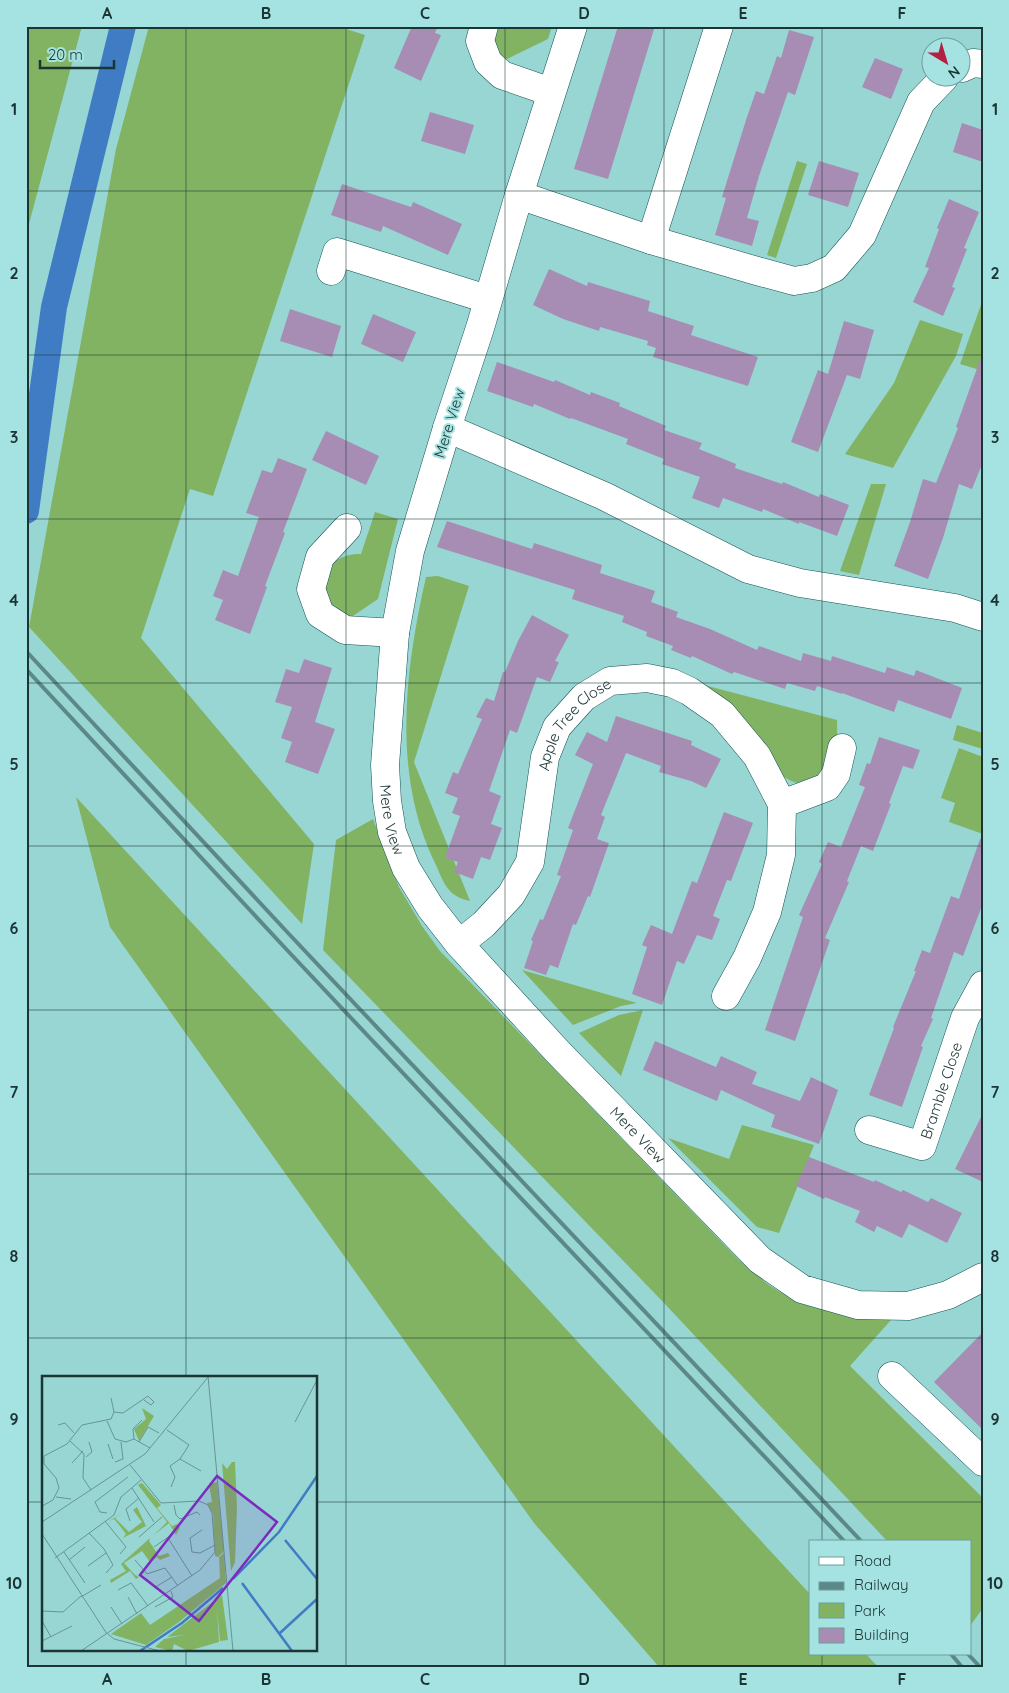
<svg xmlns="http://www.w3.org/2000/svg" width="1009" height="1693" viewBox="0 0 1009 1693" font-family="Quicksand,sans-serif">
<style>
.green{fill:#82b362}
.lines{fill:none;stroke-linecap:round;stroke-linejoin:round}
.canal{stroke:#407cc3;stroke-width:26}
.building{fill:#a78db4}
.minor-casing{stroke:#115353;stroke-width:29}
.minor{stroke:#fff;stroke-width:28}
.rail{stroke:#5c8988;stroke-width:4}
.grid{fill:none;stroke:#1b3434;stroke-width:1;stroke-opacity:0.55}
.labels{text-anchor:middle;dominant-baseline:central;stroke-width:4;stroke-linejoin:round;paint-order:stroke}
.street-label{font-size:15px;fill:#1b3434;stroke:#a5e3e2}
.inset-river{fill:none;stroke:#407cc3;stroke-width:2.5}
.inset-road{fill:none;stroke:#669594;stroke-width:1}
.view{fill:#7b2cbf;fill-opacity:0.15;stroke:#7b2cbf;stroke-width:2.5}
.inset-edge{fill:none;stroke:#1b3434;stroke-width:2.5}
.neatline{fill:none;stroke:#1b3434;stroke-width:2}
.grid-label{font-size:16px;text-anchor:middle;font-weight:bold;fill:#1b3434}
</style>
<rect width="100%" height="100%" fill="#98d6d4"/>
<!-- green -->
<path class="green" d="M 26,26 L 82,26 L 26,235 Z
M 149,26 L 343,26 L 343,28 L 365,35 L 213,496 L 190,489 L 141,638 L 314,844 L 302,924 L 29,627 L 116,149 Z
M 495,26 L 552,26 L 548,39 L 505,60 L 493,48 Z
M 797,161 L 807,164 L 776,258 L 767,255 Z
M 983,299 L 983,371 L 960,364 Z
M 920,320 L 963,334 L 956,356 L 893,468 L 845,454 L 894,383 Z
M 871,484 L 886,484 L 859,575 L 840,571 Z
M 375,512 L 398,519 L 378,599 L 347,620 L 325,603 C 325,595 323,583 325,575 C 329,560 348,553 361,554 Z
M 438,576 L 469,586 L 414,762 L 470,901 C 446,896 444,882 434,861 C 392,773 405,669 426,577 Z
M 700,684 L 837,720 C 837,731 838,741 835,752 C 833,757 829,761 826,765 C 814,783 805,790 784,777 Z
M 957,725 L 983,733 L 983,749 L 953,740 Z
M 959,748 L 983,757 L 983,834 L 949,822 L 955,803 L 941,798 Z
M 76,797 L 810,1594 L 810,1654 L 866,1654 L 878,1667 L 659,1667 L 534,1523 L 110,927 Z
M 373,819 L 399,887 L 422,926 L 440,951 L 739,1260 C 749,1268 759,1277 769,1285 C 805,1310 849,1315 891,1320 L 850,1366 L 983,1498 L 983,1608 L 970,1626 L 970,1542 L 888,1542 L 665,1304 L 323,950 L 336,840 Z
M 522,970 L 637,1003 L 621,1006 L 573,1025 Z
M 643,1010 L 621,1076 L 579,1033 L 619,1015 Z
M 742,1125 L 814,1145 L 779,1233 L 757,1227 L 668,1138 L 729,1159 Z"/>
<g class="lines">
<!-- canal -->
<path class="canal" d="M 26,511 L 54,307 L 123,26"/>
</g>
<!-- building -->
<path class="building" d="M 412,26 L 438,26 L 435,33 L 441,35 L 421,81 L 394,68 Z
M 618,26 L 655,26 L 608,179 L 574,169 Z
M 789,30 L 814,37 L 795,95 L 788,92 L 759,176 L 747,218 L 759,221 L 752,246 L 715,235 L 726,198 L 722,197 L 746,120 L 756,91 L 764,94 L 777,56 L 781,58 Z
M 875,58 L 903,69 L 891,99 L 862,87 Z
M 430,112 L 474,125 L 465,154 L 421,141 Z
M 962,123 L 983,130 L 983,162 L 953,152 Z
M 819,161 L 859,173 L 848,207 L 808,195 Z
M 342,184 L 411,207 L 413,202 L 462,224 L 448,255 L 383,226 L 381,232 L 331,215 Z
M 949,199 L 979,212 L 964,248 L 967,249 L 952,287 L 955,288 L 943,316 L 913,302 L 929,268 L 925,267 L 939,229 L 937,228 Z
M 549,269 L 587,286 L 588,282 L 650,301 L 648,311 L 694,326 L 691,335 L 758,357 L 748,386 L 653,357 L 656,348 L 647,345 L 648,341 L 600,327 L 599,331 L 563,319 L 533,305 Z
M 290,309 L 341,326 L 332,357 L 280,341 Z
M 373,314 L 416,332 L 403,362 L 361,344 Z
M 844,321 L 874,330 L 860,379 L 847,375 L 818,452 L 791,442 L 818,370 L 828,374 Z
M 980,360 L 983,360 L 983,462 L 972,489 L 959,484 L 943,538 L 928,579 L 894,566 L 910,522 L 923,479 L 936,483 L 958,428 L 956,427 Z
M 497,362 L 554,382 L 555,380 L 590,395 L 591,392 L 620,403 L 619,406 L 666,426 L 664,430 L 702,443 L 699,449 L 736,464 L 735,468 L 782,484 L 783,482 L 819,497 L 820,494 L 849,505 L 837,536 L 799,522 L 799,524 L 763,509 L 762,512 L 723,498 L 719,508 L 692,498 L 700,477 L 662,464 L 664,459 L 626,444 L 628,439 L 571,418 L 570,419 L 534,404 L 533,407 L 487,391 Z
M 326,431 L 379,456 L 366,485 L 312,460 Z
M 278,458 L 307,469 L 283,532 L 285,533 L 265,586 L 267,587 L 250,634 L 215,620 L 223,600 L 213,596 L 223,570 L 238,576 L 259,517 L 246,513 L 262,470 L 272,473 Z
M 447,521 L 532,549 L 534,543 L 602,565 L 600,573 L 655,591 L 651,602 L 678,612 L 676,617 L 710,629 L 757,650 L 759,646 L 801,661 L 803,653 L 831,661 L 832,656 L 885,673 L 887,667 L 914,676 L 916,670 L 962,688 L 951,719 L 898,700 L 894,712 L 842,693 L 842,694 L 817,686 L 815,691 L 787,683 L 785,689 L 734,672 L 732,674 L 692,656 L 691,658 L 671,650 L 673,646 L 646,636 L 647,632 L 622,622 L 624,616 L 572,599 L 575,590 L 437,547 Z
M 532,615 L 569,635 L 555,661 L 559,662 L 550,682 L 537,677 L 517,733 L 510,730 L 489,791 L 501,796 L 491,824 L 502,828 L 490,860 L 481,857 L 473,879 L 454,872 L 458,862 L 445,858 L 460,816 L 452,813 L 458,798 L 445,793 L 453,772 L 458,774 L 482,719 L 476,717 L 486,698 L 494,701 L 503,672 L 505,672 L 518,641 Z
M 304,659 L 332,668 L 315,722 L 335,729 L 318,774 L 285,762 L 292,742 L 281,738 L 292,707 L 275,702 L 286,669 L 299,673 Z
M 616,716 L 692,741 L 691,745 L 721,759 L 706,788 L 691,781 L 659,772 L 661,766 L 626,753 L 601,815 L 605,817 L 597,839 L 609,843 L 590,897 L 588,896 L 576,925 L 573,924 L 558,968 L 550,965 L 546,975 L 524,968 L 533,941 L 531,940 L 540,919 L 543,920 L 561,876 L 557,875 L 573,830 L 568,828 L 593,764 L 575,755 L 587,732 L 607,742 Z
M 879,737 L 920,750 L 913,769 L 903,766 L 889,803 L 891,804 L 873,851 L 861,846 L 847,881 L 849,882 L 825,938 L 830,940 L 795,1041 L 765,1030 L 803,917 L 799,915 L 822,864 L 819,862 L 828,842 L 841,847 L 865,787 L 859,785 L 867,763 L 870,764 Z
M 724,812 L 753,823 L 731,881 L 727,880 L 713,916 L 720,919 L 712,940 L 697,935 L 684,964 L 677,961 L 662,1005 L 632,994 L 647,947 L 642,945 L 651,925 L 672,934 L 692,881 L 697,883 Z
M 980,839 L 983,839 L 983,903 L 963,956 L 954,952 L 931,1018 L 933,1019 L 921,1046 L 923,1047 L 902,1107 L 869,1095 L 894,1028 L 893,1027 L 916,971 L 914,971 L 922,950 L 930,953 L 951,896 L 959,899 Z
M 655,1041 L 716,1067 L 721,1056 L 757,1072 L 752,1084 L 800,1101 L 811,1077 L 838,1090 L 819,1144 L 771,1127 L 775,1115 L 721,1090 L 717,1101 L 643,1070 Z
M 983,1113 L 983,1182 L 955,1169 Z
M 809,1157 L 874,1182 L 875,1180 L 901,1192 L 903,1190 L 928,1202 L 931,1198 L 962,1213 L 947,1243 L 909,1224 L 902,1238 L 877,1226 L 874,1232 L 855,1222 L 860,1211 L 825,1197 L 824,1199 L 796,1186 Z
M 983,1332 L 983,1430 L 934,1382 Z"/>
<g class="lines">
<!-- minor casing -->
<g class="minor-casing">
<g id="minor">
<path d="M 484,26 L 480,41 L 488,62 L 502,75 L 551,92"/>
<path id="s1" d="M 573,26 L 519,195 L 480,328 L 447,428 L 410,551 L 395,633 L 385,765 L 387,801 L 392,832 L 406,868 L 430,907 L 459,944 L 557,1051 L 760,1260 L 802,1289 L 858,1305 L 908,1306 L 948,1295 L 983,1277"/>
<path d="M 962,68 L 973,63 L 983,64"/>
<path d="M 519,195 L 651,240 L 757,271 L 794,281 L 812,278 L 834,268 L 862,235 L 921,102 L 944,78"/>
<path d="M 651,240 L 719,26"/>
<path d="M 331,271 L 337,252 L 487,299"/>
<path d="M 447,428 L 604,496 L 748,569 L 800,583 L 955,608 L 983,617"/>
<path d="M 347,528 L 320,557 L 311,589 L 320,614 L 345,630 L 395,633"/>
<path d="M 782,804 L 827,787 L 836,774 L 842,748"/>
<path id="s2" d="M 459,944 L 484,924 L 511,895 L 530,862 L 545,757 L 557,727 L 584,697 L 610,681 L 647,678 L 672,683 L 689,691 L 722,714 L 757,756 L 782,804 L 781,855 L 767,912 L 747,958 L 726,996"/>
<path id="s3" d="M 869,1130 L 922,1146 L 965,1018 L 983,985"/>
<path d="M 892,1376 L 983,1462"/>
</g>
</g>
<!-- minor -->
<use href="#minor" class="minor"/>
<!-- rail -->
<path class="rail" d="M 26,651 L 289,934 L 862,1542
M 26,669 L 287,950 L 845,1542
M 951,1654 L 962,1667
M 968,1654 L 980,1667"/>
</g>
<!-- grid -->
<path class="grid" d="M 186,26 L 186,1377M 346,26 L 346,1667M 505,26 L 505,1667M 664,26 L 664,1667M 822,26 L 822,1542M 26,191 L 983,191M 26,355 L 983,355M 26,519 L 983,519M 26,683 L 983,683M 26,846 L 983,846M 26,1010 L 983,1010M 26,1174 L 983,1174M 26,1338 L 983,1338M 26,1502 L 44,1502M 316,1502 L 983,1502M 186,1649 L 186,1667M 822,1654 L 822,1667"/>
<g class="labels">
<!-- street labels -->
<g class="street-label">
<text transform="translate(449 423) rotate(-73)">Mere View</text>
<text stroke="none"><textPath href="#s2" startOffset="260">Apple Tree Close</textPath></text>
<text stroke="none"><textPath href="#s1" startOffset="821">Mere View</textPath></text>
<text stroke="none"><textPath href="#s3" startOffset="114">Bramble Close</textPath></text>
<text stroke="none"><textPath href="#s1" startOffset="1226">Mere View</textPath></text>
</g>
</g>
<!-- overview -->
<g transform="translate(42 1376)">
<rect width="275" height="275" fill="#98d6d4"/>
<path d="M 100,32 L 112,40 L 97,65 L 92,53 L 104,43 ZM 190,86 L 193,86 L 195,132 L 193,186 L 189,195 L 180,87 L 185,93 ZM 175,106 L 182,175 L 176,181 L 173,180 L 171,138 L 165,127 L 170,126 L 167,108 ZM 100,107 L 119,129 L 115,132 L 130,150 L 135,148 L 138,151 L 134,159 L 127,147 L 112,159 L 125,146 L 96,109 ZM 95,131 L 104,150 L 81,162 L 84,158 L 78,150 L 72,143 L 67,145 L 79,138 L 73,142 L 87,156 L 100,146 L 91,134 ZM 108,162 L 107,165 L 117,180 L 126,177 L 128,180 L 118,184 L 115,181 L 108,186 L 100,175 L 82,187 L 93,199 L 99,195 L 93,199 L 97,201 L 94,203 L 88,195 L 69,207 L 68,204 L 84,195 L 79,188 ZM 182,177 L 184,207 L 137,246 L 104,269 L 69,258 L 99,237 L 108,249 L 178,202 L 177,181 ZM 180,219 L 186,264 L 178,265 L 175,233 L 177,266 L 146,275 L 132,268 L 130,275 L 113,271 L 122,263 L 142,259 L 125,261 Z" fill="#82b362"/>
<path class="inset-river" d="M 243,164 L 275,203M 191,203 L 237,156 L 275,100M 200,207 L 250,275M 238,257 L 275,223M 98,275 L 140,247 L 181,212"/>
<path class="inset-road" d="M 166,0 L 191,275M 72,36 L 81,37 L 106,20 L 112,26 L 109,29 L 102,24M 65,45 L 73,63 L 84,66 L 92,63 L 108,72M 253,46 L 275,4M 16,49 L 23,47 L 32,57M 125,54 L 147,69 L 138,83 L 128,90 L 133,101 L 129,111M 92,63 L 91,53 L 100,44M 28,65 L 42,78 L 41,102 L 49,114M 97,66 L 106,51 L 117,57M 66,68 L 71,83M 2,80 L 25,68 L 40,49 L 69,43 L 72,36 L 69,22M 44,81 L 50,76 L 47,66M 138,83 L 159,95M 73,86 L 81,83 L 79,66M 30,87 L 41,75M 90,112 L 112,146M 14,121 L 29,123M 132,129 L 134,139 L 138,143 L 155,136 L 158,139M 0,130 L 11,124 L 17,112 L 14,102 L 2,88 L 2,80M 65,137 L 58,136 L 53,126 L 86,101M 63,145 L 84,171 L 78,178M 88,145 L 84,133 L 97,122M 0,146 L 103,78 L 167,0M 160,154 L 148,162 L 150,176 L 158,177 L 173,169M 47,157 L 62,173 L 71,189 L 64,197M 0,158 L 65,258M 97,161 L 120,141M 126,162 L 150,200M 112,171 L 132,157M 22,176 L 43,207M 13,182 L 72,139 L 79,121 L 99,104M 27,184 L 43,171M 93,184 L 105,198 L 123,192 L 136,210M 46,190 L 64,177M 112,212 L 130,201M 76,214 L 89,207 L 106,230M 39,221 L 59,209M 86,221 L 95,238M 69,231 L 80,248M 113,231 L 131,221 L 129,215M 0,235 L 21,236 L 39,220M 0,245 L 9,261M 66,258 L 72,263 L 118,275M 0,265 L 30,250M 39,275 L 158,194 L 173,176 L 170,137 L 166,129 L 157,125 L 119,127 L 88,89"/>
<path class="view" d="M 175,100 L 235,146 L 157,245 L 98,199 Z"/>
<rect width="275" height="275" class="inset-edge"/>
</g>
<!-- border -->
<rect width="1009" height="1693" fill="none" stroke="#a5e3e2" stroke-width="55"/>
<!-- legend -->
<rect x="809" y="1540" width="162" height="115" fill="#a5e3e2" stroke="#6e9d9c"/>
<rect x="819" y="1557" width="25" height="8" fill="#ffffff" stroke="#6e9d9c"/>
<text x="854" y="1566" font-size="15" fill="#1b3434">Road</text>
<rect x="819" y="1582" width="25" height="8" fill="#5c8988" stroke="#6e9d9c"/>
<text x="854" y="1590" font-size="15" fill="#1b3434">Railway</text>
<rect x="819" y="1603" width="25" height="15" fill="#82b362" stroke="#6e9d9c"/>
<text x="854" y="1616" font-size="15" fill="#1b3434">Park</text>
<rect x="819" y="1628" width="25" height="15" fill="#a78db4" stroke="#6e9d9c"/>
<text x="854" y="1640" font-size="15" fill="#1b3434">Building</text>
<!-- north arrow -->
<g transform="translate(946 62) rotate(142)"><circle r="24" fill="#a5e3e2" stroke="#6e9d9c"/>
<path d="M0-4L9 19L0 12L-9 19Z" fill="#b22043"/>
<text y="-8" font-size="14" font-weight="bold" text-anchor="middle" fill="#1b3434">N</text>
</g>
<!-- scale -->
<path d="M40 60v8h74v-8" fill="none" stroke="#1b3434" stroke-width="2.5"/>
<text x="48" y="60" font-size="15" fill="#1b3434" stroke="#a5e3e2" stroke-width="4" paint-order="stroke">20 m</text>
<rect x="28" y="28" width="954" height="1638" class="neatline"/>
<g class="grid-label">
<text x="107" y="19">A</text>
<text x="266" y="19">B</text>
<text x="425" y="19">C</text>
<text x="584" y="19">D</text>
<text x="743" y="19">E</text>
<text x="902" y="19">F</text>
<text x="14" y="115">1</text>
<text x="995" y="115">1</text>
<text x="14" y="279">2</text>
<text x="995" y="279">2</text>
<text x="14" y="443">3</text>
<text x="995" y="443">3</text>
<text x="14" y="606">4</text>
<text x="995" y="606">4</text>
<text x="14" y="770">5</text>
<text x="995" y="770">5</text>
<text x="14" y="934">6</text>
<text x="995" y="934">6</text>
<text x="14" y="1098">7</text>
<text x="995" y="1098">7</text>
<text x="14" y="1262">8</text>
<text x="995" y="1262">8</text>
<text x="14" y="1425">9</text>
<text x="995" y="1425">9</text>
<text x="14" y="1589">10</text>
<text x="995" y="1589">10</text>
<text x="107" y="1685">A</text>
<text x="266" y="1685">B</text>
<text x="425" y="1685">C</text>
<text x="584" y="1685">D</text>
<text x="743" y="1685">E</text>
<text x="902" y="1685">F</text>
</g>
</svg>
